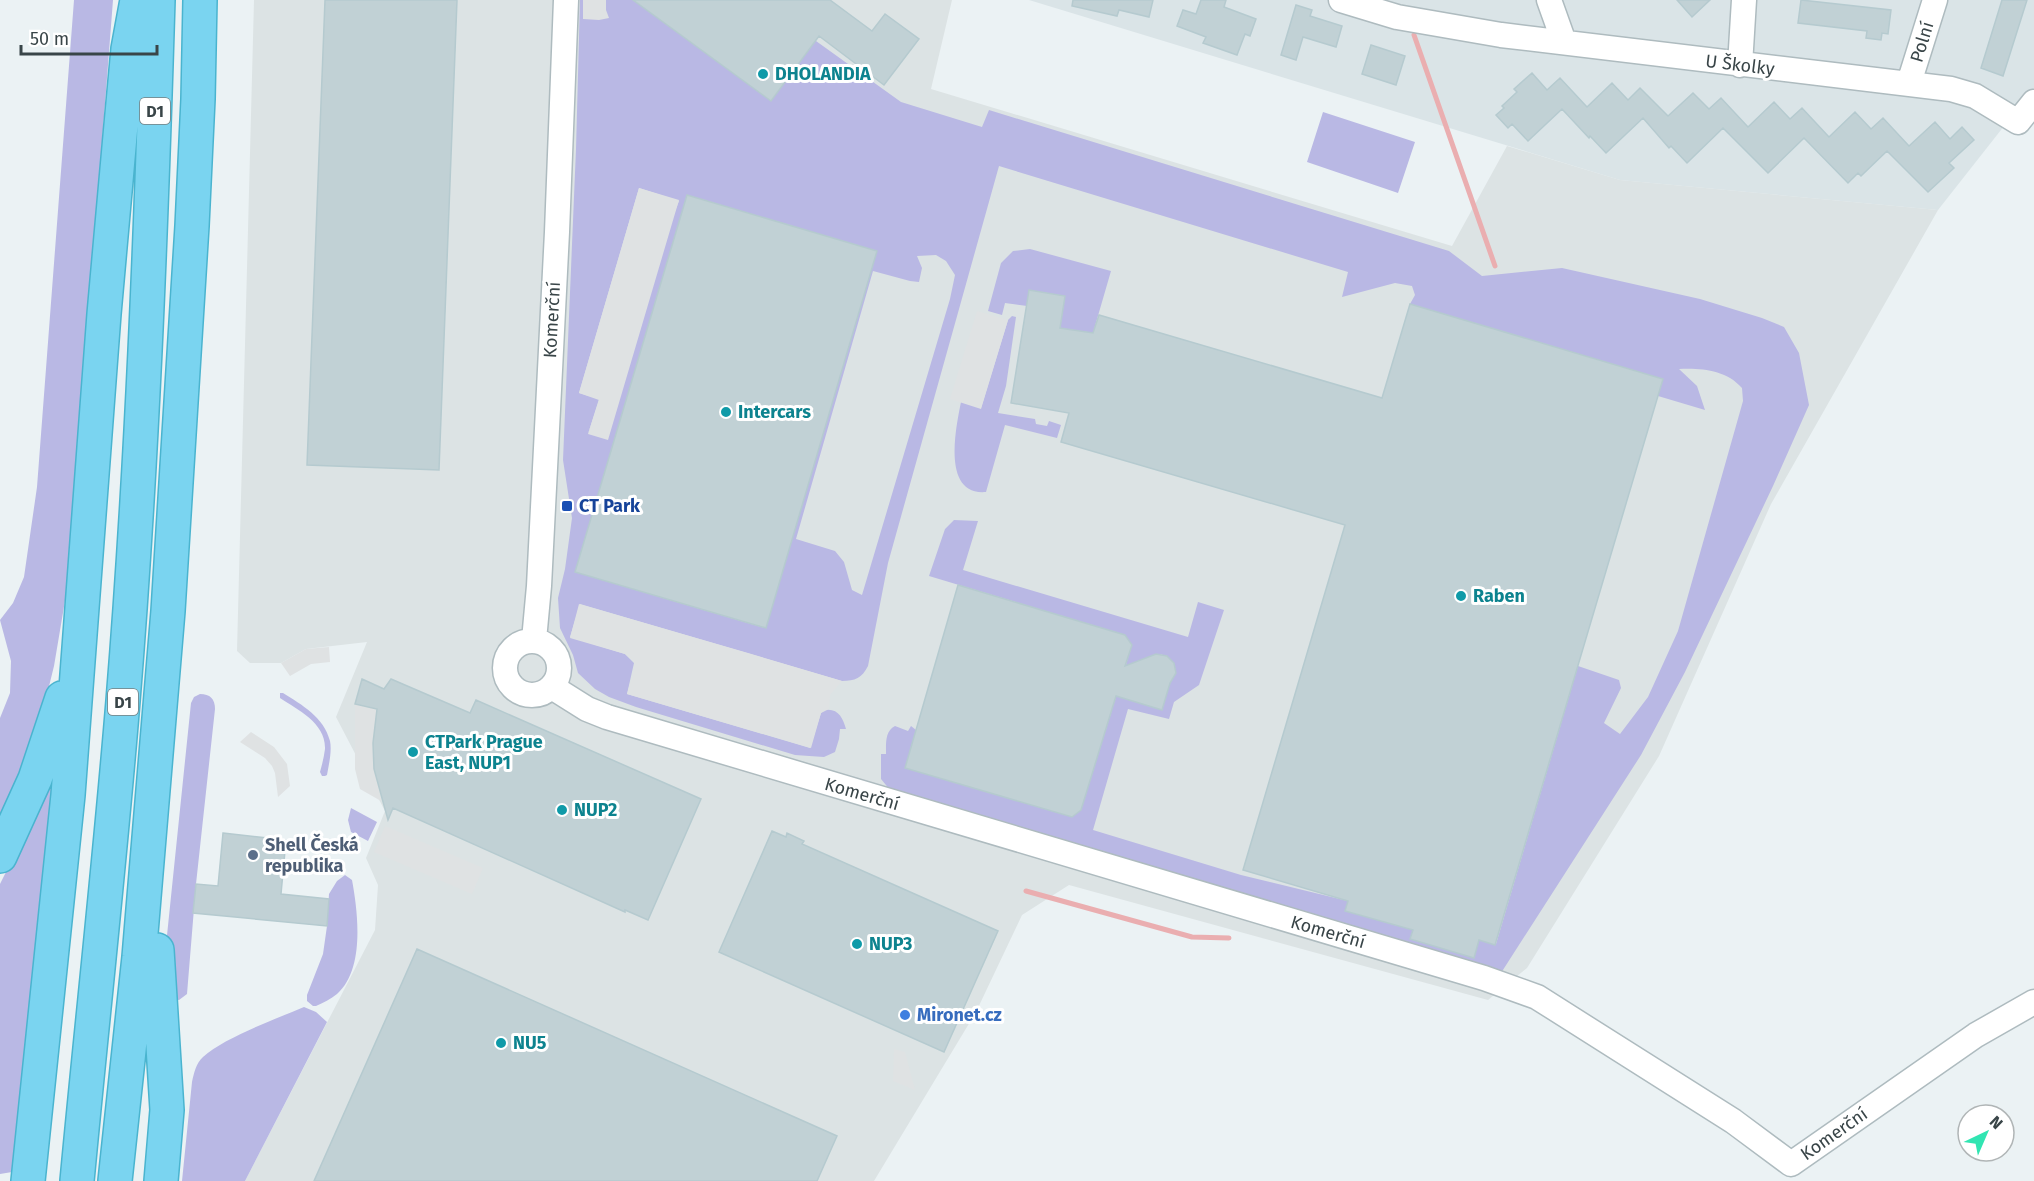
<svg xmlns="http://www.w3.org/2000/svg" width="2034" height="1181" viewBox="0 0 2034 1181" font-family="'Fira Sans',sans-serif">
<style>
.residential{fill:#dae4e7}
.industrial{fill:#dce3e4}
.green{fill:#b9b8e4;fill-rule:evenodd}
.parking{fill:#dfe2e3}
.lines{fill:none;stroke-linecap:round;stroke-linejoin:round}
.stream{stroke:#eaaeb0;stroke-width:5}
.building{fill:#c1d1d5;stroke:#b5cacf;stroke-width:1.5}
.minor-casing{stroke:#aebbbf;stroke-width:27}
.highway-casing{stroke:#4ab4cf;stroke-width:36}
.minor{stroke:#fff;stroke-width:24}
.highway{stroke:#7ad4f0;stroke-width:33}
.culture-dot{fill:#0f9aa8;stroke:#fff;stroke-width:2}
.transit-dot{fill:#1a4fb4;stroke:#fff;stroke-width:2}
.service-dot{fill:#5c6f8a;stroke:#fff;stroke-width:2}
.shop-dot{fill:#3f7fe0;stroke:#fff;stroke-width:2}
.labels{text-anchor:middle;dominant-baseline:central;stroke-width:6;stroke-linejoin:round;paint-order:stroke}
.shield{fill:#fff;stroke:#747d7f;stroke-width:1.5}
.shield-label{font-size:16px;font-weight:bold;fill:#394548}
.street-label{font-size:18px;fill:#394548;stroke:#fff}
.culture-label{font-size:18px;font-weight:bold;fill:#0d838f;stroke:#fff;text-anchor:start}
.transit-label{font-size:18px;font-weight:bold;fill:#164399;stroke:#fff;text-anchor:start}
.service-label{font-size:18px;font-weight:bold;fill:#4e5e75;stroke:#fff;text-anchor:start}
.shop-label{font-size:18px;font-weight:bold;fill:#366cbe;stroke:#fff;text-anchor:start}
</style>
<rect width="100%" height="100%" fill="#ebf2f4"/>
<!-- residential -->
<path class="residential" d="M 1029,0 L 2034,0 L 2034,88 L 1938,210 L 1620,180 Z"/>
<!-- industrial -->
<path class="industrial" d="M 254,0 L 952,0 L 931,89 L 1452,246 L 1507,146 L 1620,180 L 1938,210 L 1771,504 L 1659,756 L 1527,968 L 1488,1000 L 1069,885 L 1022,915 L 976,1012 L 874,1181 L 245,1181 L 375,930 L 378,885 L 366,858 L 385,811 L 336,717 L 367,642 L 306,649 L 281,663 L 250,663 L 237,651 Z"/>
<!-- green -->
<path class="green" d="M 74,0 L 113,0 L 68,583 L 54,666 L 38,731 L 0,822 L 0,718 L 10,693 L 11,661 L 0,620 L 13,603 L 24,577 L 37,487 Z
M 580,0 L 759,0 L 901,102 L 982,127 L 989,110 L 1449,251 L 1482,276 L 1562,268 L 1700,299 L 1762,318 L 1784,327 L 1799,353 L 1809,405 L 1773,486 L 1685,672 L 1641,755 L 1501,973 L 890,790 L 881,779 L 881,754 L 886,754 C 886,743 885,731 895,726 L 908,731 L 911,726 L 916,730 L 905,768 L 1072,817 L 1081,810 L 1132,645 L 1125,635 L 929,576 L 945,529 L 954,520 L 978,521 L 963,570 L 1188,637 L 1198,602 L 1224,610 L 1199,685 L 1174,702 L 1169,719 L 1128,709 L 1093,830 L 1241,875 L 1348,901 L 1346,911 L 1398,926 L 1416,921 L 1410,939 L 1474,958 L 1479,940 L 1496,944 L 1578,666 L 1619,680 L 1621,688 L 1604,723 L 1620,734 L 1648,697 L 1678,631 L 1743,401 L 1742,388 C 1726,370 1702,368 1679,369 L 1697,386 L 1705,410 L 1658,396 L 1410,304 L 1415,295 L 1412,286 L 1395,283 L 1342,297 L 1348,272 L 999,166 L 888,563 L 868,666 C 862,678 855,681 842,681 L 580,604 L 570,637 L 625,654 L 634,663 L 627,694 L 810,748 L 821,713 L 825,710 C 838,708 843,718 846,729 L 840,729 L 839,739 L 835,752 L 824,757 L 795,755 L 636,707 L 609,697 L 595,689 L 578,673 L 573,655 L 560,628 L 558,598 L 565,569 L 572,518 L 563,460 L 576,149 ZM 639,188 L 679,201 L 588,434 L 599,399 L 579,393 ZM 687,195 L 876,251 L 765,628 L 575,572 ZM 936,255 L 946,261 L 955,275 L 950,299 L 862,595 L 852,590 L 844,562 L 835,551 L 796,539 L 873,271 L 910,281 L 919,282 L 922,268 L 917,256 ZM 1156,654 C 1175,654 1182,674 1166,686 L 1168,689 L 1162,710 Z
M 1323,112 L 1415,142 L 1398,193 L 1307,162 Z
M 1030,249 L 1111,271 L 1093,333 L 1060,328 L 1065,296 L 1027,306 L 1005,303 L 1002,315 L 988,311 L 1001,263 L 1013,251 Z
M 1012,316 L 1016,317 L 1006,386 L 998,413 L 1035,419 L 1036,424 L 1047,426 L 1049,421 L 1061,425 L 1057,438 L 1005,425 L 986,492 C 941,496 956,427 961,402 L 981,408 L 1008,320 Z
M 280,693 L 283,693 C 302,705 324,717 330,741 C 332,751 329,764 327,775 L 325,776 L 322,776 L 320,772 C 322,765 324,757 325,749 C 326,723 298,710 280,698 Z
M 200,694 C 210,694 215,699 215,709 L 196,884 L 187,994 L 179,1000 L 173,999 L 166,945 L 191,703 L 194,697 Z
M 52,780 L 57,781 L 12,1172 L 0,1174 L 0,884 Z
M 351,808 L 377,822 L 368,841 L 351,832 L 348,820 Z
M 345,875 L 352,880 C 358,913 365,969 337,994 C 331,999 323,1003 316,1006 L 313,1006 L 307,1001 L 307,995 L 323,954 L 327,926 L 329,894 L 337,881 Z
M 304,1007 L 316,1012 L 327,1022 L 245,1181 L 182,1181 L 192,1082 C 194,1073 196,1063 203,1057 C 225,1037 276,1019 304,1007 Z"/>
<!-- parking -->
<path class="parking" d="M 583,0 L 606,0 L 606,10 L 609,18 L 599,20 L 583,19 Z
M 639,188 L 679,200 L 608,440 L 588,434 L 599,400 L 579,393 Z
M 977,311 L 1008,320 L 981,409 L 950,399 Z
M 579,604 L 748,653 L 842,681 L 830,695 L 829,709 L 821,713 L 811,748 L 627,694 L 634,669 L 634,662 L 625,654 L 570,638 Z
M 329,647 L 330,662 L 311,664 L 290,676 L 281,663 L 306,649 Z
M 355,704 L 377,709 L 373,743 L 373,761 L 381,801 L 360,789 L 355,769 Z
M 251,732 L 274,747 L 287,764 L 290,786 L 278,797 L 275,773 L 272,766 L 265,758 L 240,742 Z
M 385,826 L 483,868 L 472,894 L 374,852 Z
M 894,1049 L 905,1052 L 915,1090 L 893,1081 Z"/>
<g class="lines">
<!-- stream -->
<path class="stream" d="M 1414,35 L 1495,266
M 1026,891 L 1192,937 L 1229,938"/>
</g>
<!-- building -->
<path class="building" d="M 325,0 L 457,0 L 439,470 L 307,465 Z
M 633,0 L 830,0 L 872,31 L 885,14 L 919,39 L 884,85 L 819,36 L 771,101 Z
M 1073,0 L 1153,0 L 1149,17 L 1119,10 L 1117,16 L 1072,6 Z
M 1201,0 L 1226,0 L 1224,7 L 1256,19 L 1250,36 L 1245,34 L 1237,55 L 1203,43 L 1206,37 L 1177,26 L 1183,10 L 1196,14 Z
M 1677,0 L 1710,0 L 1692,17 Z
M 1801,0 L 1891,10 L 1888,34 L 1882,33 L 1881,40 L 1866,38 L 1867,31 L 1798,23 Z
M 2002,0 L 2027,0 L 2003,76 L 1981,68 Z
M 1296,5 L 1312,10 L 1310,16 L 1342,26 L 1336,47 L 1303,37 L 1296,60 L 1281,55 Z
M 1371,45 L 1405,56 L 1396,85 L 1362,74 Z
M 1532,73 L 1547,90 L 1560,78 L 1587,107 L 1612,83 L 1628,100 L 1640,88 L 1668,116 L 1693,93 L 1709,109 L 1721,98 L 1748,127 L 1774,102 L 1790,119 L 1802,108 L 1829,137 L 1855,112 L 1871,129 L 1883,118 L 1909,146 L 1935,122 L 1950,139 L 1962,127 L 1974,140 L 1949,163 L 1954,168 L 1928,192 L 1887,151 L 1861,176 L 1858,173 L 1848,183 L 1804,138 L 1768,173 L 1723,128 L 1687,163 L 1671,146 L 1669,148 L 1643,118 L 1606,153 L 1590,136 L 1589,138 L 1562,109 L 1528,141 L 1512,124 L 1508,128 L 1496,115 L 1504,108 L 1502,106 L 1517,92 L 1514,89 Z
M 687,195 L 877,251 L 766,628 L 575,572 Z
M 1029,290 L 1065,296 L 1060,328 L 1093,333 L 1099,315 L 1382,398 L 1410,304 L 1663,379 L 1495,945 L 1479,940 L 1474,958 L 1410,939 L 1413,930 L 1345,911 L 1348,901 L 1243,870 L 1345,525 L 1061,442 L 1069,413 L 1011,403 Z
M 958,585 L 1125,635 L 1132,645 L 1125,666 L 1156,654 L 1167,656 L 1174,663 L 1176,673 L 1170,683 L 1162,710 L 1116,696 L 1081,810 L 1072,817 L 905,768 Z
M 362,679 L 384,689 L 391,679 L 470,713 L 476,700 L 701,799 L 648,920 L 625,910 L 625,912 L 393,808 L 388,820 L 374,769 L 373,743 L 377,709 L 355,704 Z
M 772,831 L 786,837 L 787,833 L 804,841 L 802,844 L 998,931 L 944,1052 L 719,952 Z
M 223,833 L 286,840 L 281,894 L 329,899 L 327,926 L 193,913 L 196,884 L 218,886 Z
M 417,949 L 837,1136 L 817,1181 L 314,1181 Z"/>
<g class="lines">
<!-- minor casing -->
<g class="minor-casing">
<path id="minor" d="M 1341,0 L 1397,17 L 1501,35 L 1951,89 L 1975,96 L 2018,122 L 2034,102
M 1549,0 L 1564,42
M 1740,65 L 1744,0
M 1909,83 L 1935,0
M 534,640 L 539,586 L 557,232 L 566,0
M505 668a27 27 0 1 1 54 0a27 27 0 1 1-54 0Z
M 552,687 L 587,709 L 607,717 L 1484,978 L 1537,997 L 1733,1121 L 1791,1164 L 1976,1035 L 2034,1002"/>
</g>
<!-- highway casing -->
<g class="highway-casing">
<path id="highway" d="M 0,856 L 35,779 L 62,698
M 157,950 L 167,1110 L 161,1181
M 28,1181 L 68,795 L 104,314 L 120,136 L 128,49 L 137,0
M 77,1181 C 92,1021 110,861 123,701 C 142,468 151,234 158,0
M 115,1181 L 139,957 L 168,611 L 192,226 L 198,99 L 200,0"/>
</g>
<!-- minor -->
<use href="#minor" class="minor"/>
<!-- highway -->
<use href="#highway" class="highway"/>
</g>
<!-- markers -->
<g class="culture-dot">
<circle cx="763" cy="74" r="6"/>
<circle cx="726" cy="412" r="6"/>
<circle cx="1461" cy="596" r="6"/>
<circle cx="413" cy="752" r="6"/>
<circle cx="562" cy="810" r="6"/>
<circle cx="857" cy="944" r="6"/>
<circle cx="501" cy="1043" r="6"/>
</g>
<rect class="transit-dot" x="561" y="500" width="12" height="12" rx="3"/>
<circle class="service-dot" cx="253" cy="855" r="6"/>
<circle class="shop-dot" cx="905" cy="1015" r="6"/>
<g class="labels">
<!-- shield labels -->
<g class="shield">
<rect x="140" y="98" width="30" height="26" rx="4.5"/>
<rect x="108" y="689" width="30" height="26" rx="4.5"/>
</g>
<g class="shield-label">
<text x="155" y="111">D1</text>
<text x="123" y="702">D1</text>
</g>
<!-- street labels -->
<g class="street-label">
<text transform="translate(1922 42) rotate(-73)">Polní</text>
<text transform="translate(1740 65) rotate(7)">U Školky</text>
<text transform="translate(552 320) rotate(-87)">Komerční</text>
<text transform="translate(862 794) rotate(16)">Komerční</text>
<text transform="translate(1328 932) rotate(16)">Komerční</text>
<text transform="translate(1834 1134) rotate(-35)">Komerční</text>
</g>
<!-- culture labels -->
<g class="culture-label">
<text x="775" y="74">DHOLANDIA</text>
<text x="738" y="412">Intercars</text>
<text x="1473" y="596">Raben</text>
<text x="425" y="742">CTPark Prague<tspan x="425" dy="21">East, NUP1</tspan></text>
<text x="574" y="810">NUP2</text>
<text x="869" y="944">NUP3</text>
<text x="513" y="1043">NU5</text>
</g>
<!-- transit labels -->
<g class="transit-label">
<text x="579" y="506">CT Park</text>
</g>
<!-- service labels -->
<g class="service-label">
<text x="265" y="845">Shell Česká<tspan x="265" dy="21">republika</tspan></text>
</g>
<!-- shop labels -->
<g class="shop-label">
<text x="917" y="1015">Mironet.cz</text>
</g>
</g>
<!-- north arrow -->
<g transform="translate(1986 1133) rotate(44)"><circle r="28" fill="#ffffff" stroke="#b0b5b6" stroke-width="1.5"/>
<path d="M0-4.5L10 22L0 15L-10 22Z" fill="#31e5b2"/>
<text y="-9" font-size="16" font-weight="bold" text-anchor="middle" fill="#394548">N</text>
</g>
<!-- scale -->
<path d="M21 45v9h136v-9" fill="none" stroke="#394548" stroke-width="3"/>
<text x="30" y="45" font-size="18" fill="#394548" stroke="#ffffff" stroke-width="4.5" paint-order="stroke">50 m</text>
</svg>
